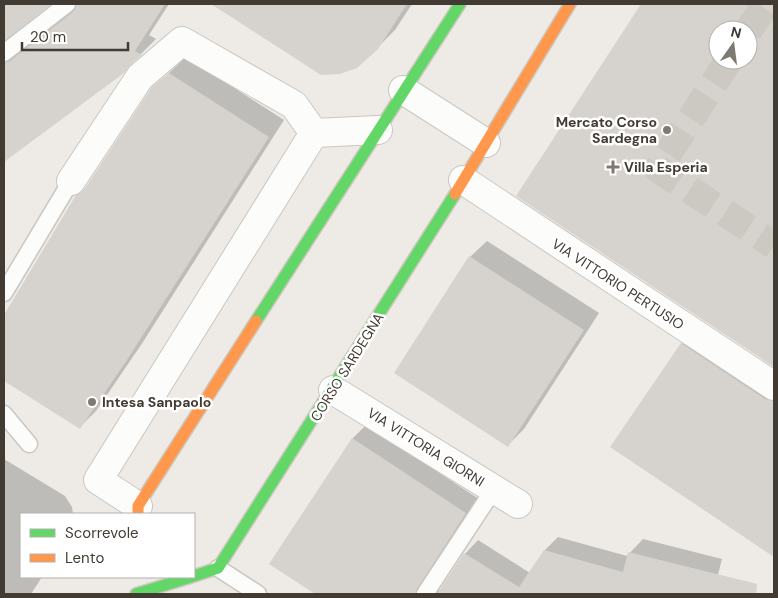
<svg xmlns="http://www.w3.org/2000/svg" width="778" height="598" viewBox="0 0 778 598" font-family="'DM Sans',sans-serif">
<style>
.shadow{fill:#0003;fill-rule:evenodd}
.building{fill:#d6d2cd;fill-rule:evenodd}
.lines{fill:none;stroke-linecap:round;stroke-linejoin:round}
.street-tunnel{stroke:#ccc8c2;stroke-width:28;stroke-dasharray:28 14;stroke-linecap:butt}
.lane-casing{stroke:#cac7c2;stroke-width:19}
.street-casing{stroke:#cac7c2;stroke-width:30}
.fast-casing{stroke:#ccc8bd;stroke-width:14}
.slow-casing{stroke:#ccc8bd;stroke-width:14}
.lane{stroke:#fcfcfb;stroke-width:16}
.street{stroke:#fcfcfb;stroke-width:28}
.fast{stroke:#63d668;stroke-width:11}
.slow{stroke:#ff974d;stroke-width:11}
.poi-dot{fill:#7e7972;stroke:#fff;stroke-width:2}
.labels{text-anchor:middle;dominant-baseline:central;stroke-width:5;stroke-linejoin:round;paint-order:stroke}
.poi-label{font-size:14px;font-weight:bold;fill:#423b33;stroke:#fff;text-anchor:start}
.street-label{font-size:14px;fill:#423b33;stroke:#fff}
</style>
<rect width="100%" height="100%" fill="#eeebe6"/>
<!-- shadow -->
<path class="shadow" d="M 4,4 L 49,4 L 10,34 L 11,43 L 17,47 L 27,46 L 77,7 L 78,4 L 169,4 L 149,35 L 156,39 L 123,72 L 4,161 Z
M 236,4 L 412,4 L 395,30 L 377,48 L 229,14 Z
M 642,4 L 774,4 L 774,366 L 518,196 ZM 718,30 L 748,30 L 748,60 L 718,60 Z
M 186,57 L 284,120 L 143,342 L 96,411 L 80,427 L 4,380 L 4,317 L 75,199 L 87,187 L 153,88 Z
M 487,241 L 599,313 L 524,429 L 508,445 L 470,257 Z
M 690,335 L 774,391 L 774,555 L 612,447 L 682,344 Z
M 366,425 L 479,499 L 434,590 L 441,590 L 465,554 L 478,540 L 530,573 L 544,551 L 558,537 L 627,556 L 643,539 L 722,559 L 713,594 L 480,594 L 470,588 L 466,594 L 318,594 L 271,563 L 352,439 Z
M 4,459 L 65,496 L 72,507 L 73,514 L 21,514 L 21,577 L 42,577 L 31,594 L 4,594 Z"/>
<!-- building -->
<path class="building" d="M 4,4 L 51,4 L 4,41 Z
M 77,4 L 165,4 L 135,51 L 142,55 L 130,65 L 124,73 L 4,162 L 4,63 L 10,61 L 73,12 Z
M 211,4 L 407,4 L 378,49 L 357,68 L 340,74 L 321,75 Z
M 641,4 L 774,4 L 774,367 L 516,196 ZM 718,30 L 748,30 L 748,60 L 718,60 Z
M 169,73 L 269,137 L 127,360 L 80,429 L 4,381 L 4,315 L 76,195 L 84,190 L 152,87 Z
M 469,256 L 584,330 L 508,447 L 394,373 Z
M 681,343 L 765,399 L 774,401 L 774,557 L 610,447 Z
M 352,438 L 466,513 L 417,589 L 415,594 L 315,594 L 269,564 Z
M 544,550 L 623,572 L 628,552 L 757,584 L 756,594 L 437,594 L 464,553 L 519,587 Z"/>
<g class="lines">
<!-- street-tunnel -->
<path class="street-tunnel" d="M 748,31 L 766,4
M 729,60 L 658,169 L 774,245"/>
<!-- lane casing -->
<g class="lane-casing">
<path id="lane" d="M 4,53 L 67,4
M 4,293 L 71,181
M 4,414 L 29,444
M 218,568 L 258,594
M 425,594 L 494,489"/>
</g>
<!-- street casing -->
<g class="street-casing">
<path id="street" d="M 403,90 L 486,143
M 463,180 L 774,386
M 71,181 L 140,77 L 182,41 L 294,105 L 314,133 L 378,130
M 333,390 L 518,504
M 138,506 L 98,480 L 314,133"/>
</g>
<!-- fast casing -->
<g class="fast-casing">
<path id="fast" d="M 256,321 L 460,4
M 194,576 L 218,568 L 455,194
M 136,594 L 191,577"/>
</g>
<!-- slow casing -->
<g class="slow-casing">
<path id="slow" d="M 455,194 L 570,4
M 138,514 L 138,506 L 256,321"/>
</g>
<!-- lane -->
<use href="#lane" class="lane"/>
<!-- street -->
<use href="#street" class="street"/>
<!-- fast -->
<use href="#fast" class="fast"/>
<!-- slow -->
<use href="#slow" class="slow"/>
</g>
<!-- markers -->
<g class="poi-dot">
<circle cx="667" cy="130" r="5"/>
<path d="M610.5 159.5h5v5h5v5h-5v5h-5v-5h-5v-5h5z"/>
<circle cx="92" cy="402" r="5"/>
</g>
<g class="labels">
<!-- poi labels -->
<g class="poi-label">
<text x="657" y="122" text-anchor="end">Mercato Corso<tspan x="657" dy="16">Sardegna</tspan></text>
<text x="624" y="167">Villa Esperia</text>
<text x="102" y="402">Intesa Sanpaolo</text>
</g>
<!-- street labels -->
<g class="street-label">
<text transform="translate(618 284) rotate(33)">VIA VITTORIO PERTUSIO</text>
<text transform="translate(347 367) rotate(-58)">CORSO SARDEGNA</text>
<text transform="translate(426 447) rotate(32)">VIA VITTORIA GIORNI</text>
</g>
</g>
<!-- border -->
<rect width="778" height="598" fill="none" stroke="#423b33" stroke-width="10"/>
<!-- legend -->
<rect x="20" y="513" width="175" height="65" fill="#ffffff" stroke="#b3b1ad"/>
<rect x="30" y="529" width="25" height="8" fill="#63d668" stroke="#b3b1ad"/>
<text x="65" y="538" font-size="15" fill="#423b33">Scorrevole</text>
<rect x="30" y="554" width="25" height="8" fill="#ff974d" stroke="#b3b1ad"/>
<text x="65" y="563" font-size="15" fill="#423b33">Lento</text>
<!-- north arrow -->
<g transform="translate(733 45) rotate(14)"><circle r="24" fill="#ffffff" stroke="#b3b1ad"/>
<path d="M0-4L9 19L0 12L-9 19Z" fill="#7e7972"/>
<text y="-8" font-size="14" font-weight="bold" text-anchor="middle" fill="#423b33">N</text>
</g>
<!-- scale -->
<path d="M22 42v8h106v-8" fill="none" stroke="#423b33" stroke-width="2.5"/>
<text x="30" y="42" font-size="15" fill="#423b33" stroke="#ffffff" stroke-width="4" paint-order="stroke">20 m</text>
</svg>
